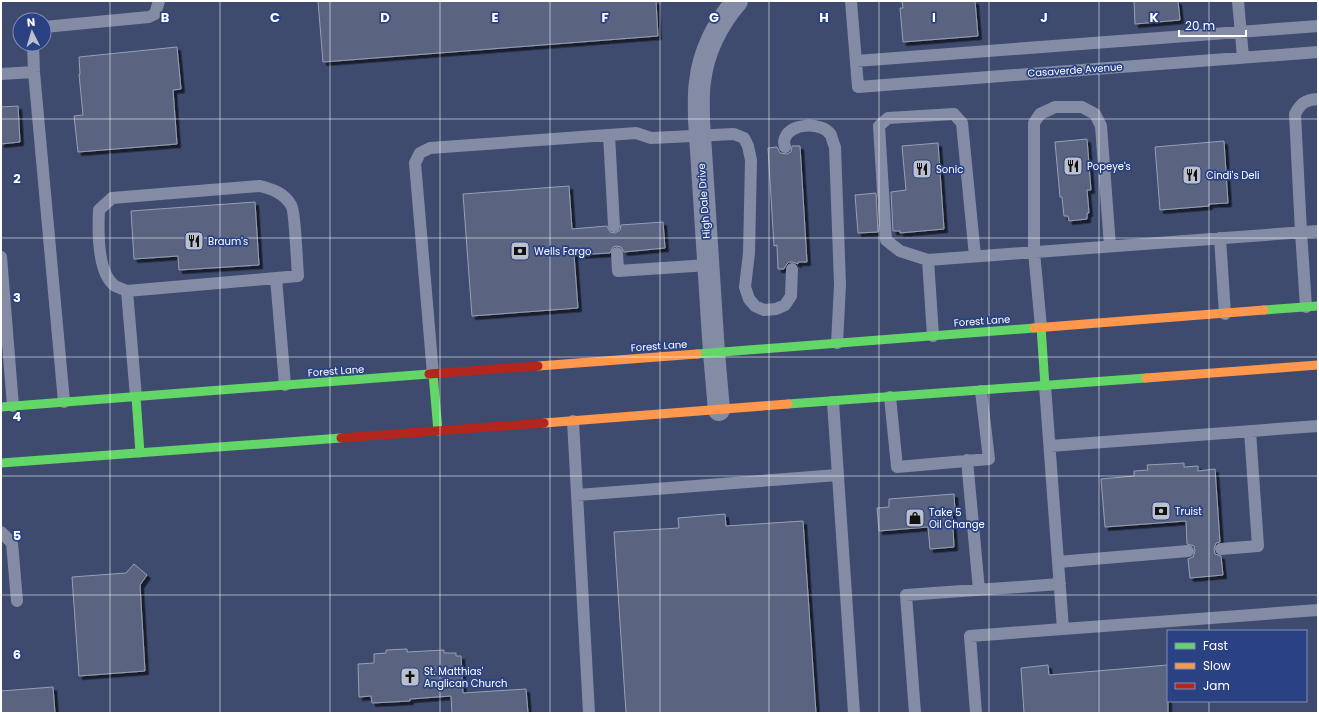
<svg xmlns="http://www.w3.org/2000/svg" width="1319" height="714" viewBox="0 0 1319 714" font-family="Poppins,sans-serif">
<style>
.building{fill:#5a6480;stroke:#979fb3;filter:url(#shadow)}
.lines{fill:none;stroke-linecap:round;stroke-linejoin:round}
.lane{stroke:#848ca5;stroke-width:12}
.street{stroke:#848ca5;stroke-width:22}
.fast{stroke:#63d668;stroke-width:9}
.slow{stroke:#ff974d;stroke-width:9}
.jam{stroke:#b3261e;stroke-width:9}
.grid{fill:none;stroke:#fff;stroke-width:1;stroke-opacity:0.55}
.labels{text-anchor:middle;dominant-baseline:central;stroke-width:3.5;stroke-linejoin:round;paint-order:stroke}
.street-label{font-size:10px;fill:#fff;stroke:#2a4283}
.poi-label{font-size:10px;fill:#fff;stroke:#2a4283;text-anchor:start}
.grid-label{font-size:13px;text-anchor:middle;font-weight:bold;fill:#fff;stroke:#2a4283;stroke-width:3.5;stroke-linejoin:round;paint-order:stroke}
</style>
<defs>
<filter id="shadow"><feDropShadow dx="3.5" dy="3.5" stdDeviation="0" flood-color="#0009"/></filter>
</defs>
<rect width="100%" height="100%" fill="#3e4b6f"/>
<!-- building -->
<path class="building" d="M 318,1 L 656,1 L 658,36 L 323,62 Z
M 902,1 L 975,1 L 978,36 L 903,42 L 900,8 L 903,8 Z
M 1134,1 L 1178,1 L 1180,20 L 1135,24 Z
M 177,47 L 181,89 L 173,90 L 177,144 L 78,152 L 74,116 L 83,115 L 79,74 L 80,74 L 79,57 Z
M 18,106 L 20,142 L 1,144 L 1,107 Z
M 1087,139 L 1091,190 L 1087,190 L 1089,213 L 1087,213 L 1087,219 L 1069,221 L 1068,216 L 1064,216 L 1062,197 L 1060,197 L 1055,142 Z
M 1224,141 L 1228,203 L 1209,204 L 1209,206 L 1160,210 L 1155,147 Z
M 938,143 L 944,229 L 900,233 L 900,231 L 893,231 L 891,192 L 906,190 L 902,146 Z
M 792,146 L 800,146 L 807,262 L 798,262 L 798,264 L 793,262 L 789,262 L 786,265 L 784,269 L 778,269 L 777,245 L 774,246 L 768,148 L 777,147 L 780,153 L 787,154 L 791,152 Z
M 569,186 L 572,229 L 607,226 L 610,232 L 615,233 L 620,230 L 621,225 L 663,222 L 665,248 L 624,252 L 621,247 L 616,246 L 613,247 L 610,253 L 574,255 L 578,308 L 472,316 L 463,194 Z
M 876,193 L 878,232 L 858,233 L 855,195 Z
M 255,202 L 259,265 L 179,270 L 178,256 L 134,259 L 131,211 Z
M 1184,463 L 1184,467 L 1198,466 L 1198,471 L 1215,469 L 1220,542 L 1216,543 L 1214,549 L 1215,554 L 1221,556 L 1223,575 L 1190,578 L 1188,559 L 1193,557 L 1195,551 L 1194,546 L 1187,544 L 1186,521 L 1105,527 L 1101,479 L 1134,476 L 1134,471 L 1148,470 L 1147,465 Z
M 954,494 L 955,511 L 952,511 L 954,547 L 930,549 L 928,527 L 879,531 L 877,508 L 889,507 L 889,499 Z
M 725,514 L 726,526 L 803,521 L 816,713 L 626,713 L 614,532 L 679,528 L 678,518 Z
M 134,564 L 147,575 L 140,585 L 145,671 L 79,676 L 72,577 L 126,573 Z
M 407,649 L 407,652 L 444,650 L 444,653 L 456,653 L 456,656 L 461,656 L 463,693 L 526,689 L 528,713 L 452,713 L 451,696 L 410,699 L 410,701 L 372,703 L 371,696 L 359,697 L 358,664 L 374,663 L 374,654 L 386,653 L 386,650 Z
M 1048,665 L 1049,675 L 1168,665 L 1168,713 L 1024,713 L 1021,668 Z
M 53,687 L 55,713 L 1,713 L 1,691 Z"/>
<g class="lines">
<!-- lane -->
<path class="lane" d="M 851,1 L 858,87 L 1318,52
M 1238,1 L 1243,57
M 44,27 L 149,17 L 155,14 L 159,1
M 33,44 L 34,72 L 64,402
M 856,61 L 1318,26
M 1,74 L 34,72
M 609,135 L 614,226
M 785,147 C 784,144 784,140 785,138 C 791,122 823,122 831,135 C 832,138 833,143 835,147 L 840,285 L 837,343
M 1220,238 L 1225,314
M 617,253 L 618,271 L 708,265
M 1,257 L 13,406
M 928,260 L 900,251 L 886,240 L 879,126 L 888,118 L 954,114 L 962,123 L 975,256
M 127,291 C 123,289 119,288 115,286 C 97,273 98,230 99,210 L 112,198 L 260,186 C 272,189 284,193 291,205 C 295,210 297,265 298,276 L 276,278
M 1306,307 L 1301,232 L 1295,114 C 1301,103 1305,100 1318,99
M 1041,327 L 1034,252 L 1034,123 L 1040,114 L 1055,107 L 1082,107 L 1095,114 L 1101,126 L 1110,246
M 933,336 L 928,260 L 1318,231
M 433,374 L 415,163 L 420,153 L 430,148 L 636,133 L 651,138 L 734,134 L 744,138 L 748,146 L 751,160 L 749,253 L 745,287 L 749,299 L 755,306 L 764,310 L 776,309 L 785,305 L 791,296 L 792,269
M 136,397 L 127,291 L 276,278 L 285,385
M 890,397 L 897,467 L 989,459 L 981,391
M 833,402 L 854,713
M 573,421 L 589,713
M 1050,446 L 1318,426
M 967,460 L 979,590
M 577,495 L 838,475
M 1,532 L 12,543 L 17,601
M 1221,549 L 1258,546 L 1250,431
M 1058,562 L 1188,551
M 1063,629 L 1318,610
M 915,713 L 906,595 L 1060,584
M 976,713 L 970,636 L 1063,629 L 1045,386"/>
<!-- street -->
<path class="street" d="M 719,410 L 714,353 L 699,120 C 699,107 698,94 700,82 C 703,52 718,23 737,1"/>
<!-- fast -->
<path class="fast" d="M 1264,310 L 1318,306
M 1041,327 L 1045,386
M 697,354 L 1034,328
M 433,374 L 438,431
M 136,397 L 140,453
M 788,404 L 1146,378
M 1,407 L 429,374
M 1,463 L 341,438"/>
<!-- slow -->
<path class="slow" d="M 1034,328 L 1264,310
M 538,366 L 697,354
M 1146,378 L 1318,365
M 544,423 L 788,404"/>
<!-- jam -->
<path class="jam" d="M 429,374 L 538,366
M 341,438 L 544,423"/>
</g>
<!-- grid -->
<path class="grid" d="M 110,1 L 110,713M 220,1 L 220,713M 330,1 L 330,713M 440,1 L 440,713M 550,1 L 550,713M 660,1 L 660,713M 769,1 L 769,713M 879,1 L 879,713M 989,1 L 989,713M 1099,1 L 1099,713M 1209,1 L 1209,631M 1,119 L 1318,119M 1,238 L 1318,238M 1,357 L 1318,357M 1,476 L 1318,476M 1,595 L 1318,595M 1209,701 L 1209,713"/>
<!-- icons -->
<defs>
<g id="restaurant-square" transform="scale(1)"><rect x="-9" y="-9" width="18" height="18" rx="4" fill="#bbc0cd" stroke="#2a4283"/><path d="M-5-6h1v4h1v-4h1v4h1v-4h1v5L-1.5 .5V6h-2V.5L-5-1ZM5-6V6H3V1.5H1.5Q1.5-4 5-6Z" fill="#111"/></g>
<g id="bank-square" transform="scale(1)"><rect x="-9" y="-9" width="18" height="18" rx="4" fill="#bbc0cd" stroke="#2a4283"/><path d="M-6-4H6V4H-6ZM0-2.3a2.3 2.3 0 1 0 0 4.6a2.3 2.3 0 1 0 0-4.6Z" fill="#111"/></g>
<g id="shop-square" transform="scale(1)"><rect x="-9" y="-9" width="18" height="18" rx="4" fill="#bbc0cd" stroke="#2a4283"/><path d="M-5-2.5h2.3a2.7 3.5 0 0 1 5.4 0H5L5.5 6h-11ZM-1.5-2.5h3a1.5 2.3 0 0 0-3 0Z" fill="#111"/></g>
<g id="church-square" transform="scale(1)"><rect x="-9" y="-9" width="18" height="18" rx="4" fill="#bbc0cd" stroke="#2a4283"/><path d="M-1.2-6h2.4v3.5h3.3v2.4h-3.3V6h-2.4V-.1h-3.3v-2.4h3.3Z" fill="#111"/></g>
</defs>
<g fill-rule="evenodd">
<use href="#restaurant-square" x="1073" y="166"/>
<use href="#restaurant-square" x="922" y="169"/>
<use href="#restaurant-square" x="1192" y="175"/>
<use href="#restaurant-square" x="194" y="241"/>
<use href="#bank-square" x="520" y="251"/>
<use href="#bank-square" x="1161" y="511"/>
<use href="#shop-square" x="915" y="518"/>
<use href="#church-square" x="410" y="677"/>
</g>
<g class="labels">
<!-- street labels -->
<g class="street-label">
<text transform="translate(1075 70) rotate(-4)">Casaverde Avenue</text>
<text transform="translate(704 201) rotate(-94)">High Dale Drive</text>
<text transform="translate(982 321) rotate(-4)">Forest Lane</text>
<text transform="translate(659 346) rotate(-4)">Forest Lane</text>
<text transform="translate(336 371) rotate(-4)">Forest Lane</text>
</g>
<!-- poi labels -->
<g class="poi-label">
<text x="1087" y="166">Popeye's</text>
<text x="936" y="169">Sonic</text>
<text x="1206" y="175">Cindi's Deli</text>
<text x="208" y="241">Braum's</text>
<text x="534" y="251">Wells Fargo</text>
<text x="1175" y="511">Truist</text>
<text x="929" y="512">Take 5<tspan x="929" dy="12">Oil Change</tspan></text>
<text x="424" y="671">St. Matthias'<tspan x="424" dy="12">Anglican Church</tspan></text>
</g>
</g>
<g class="grid-label">
<text x="165" y="22">B</text>
<text x="275" y="22">C</text>
<text x="385" y="22">D</text>
<text x="495" y="22">E</text>
<text x="605" y="22">F</text>
<text x="714" y="22">G</text>
<text x="824" y="22">H</text>
<text x="934" y="22">I</text>
<text x="1044" y="22">J</text>
<text x="1154" y="22">K</text>
<text x="17" y="183">2</text>
<text x="17" y="302">3</text>
<text x="17" y="421">4</text>
<text x="17" y="540">5</text>
<text x="17" y="659">6</text>
</g>
<!-- border -->
<rect width="1319" height="714" fill="none" stroke="#ffffff" stroke-width="4"/>
<!-- legend -->
<rect x="1167" y="630" width="140" height="72" fill="#2a4283" stroke="#7f8eb5"/>
<rect x="1175" y="643" width="20" height="6" fill="#63d668" stroke="#7f8eb5"/>
<text x="1203" y="650" font-size="12" fill="#ffffff">Fast</text>
<rect x="1175" y="663" width="20" height="6" fill="#ff974d" stroke="#7f8eb5"/>
<text x="1203" y="670" font-size="12" fill="#ffffff">Slow</text>
<rect x="1175" y="683" width="20" height="6" fill="#b3261e" stroke="#7f8eb5"/>
<text x="1203" y="690" font-size="12" fill="#ffffff">Jam</text>
<!-- north arrow -->
<g transform="translate(32 32) rotate(355)"><circle r="19" fill="#2a4283" stroke="#7f8eb5"/>
<path d="M0-3L7 15L0 10L-7 15Z" fill="#bbc0cd"/>
<text y="-6" font-size="11" font-weight="bold" text-anchor="middle" fill="#ffffff">N</text>
</g>
<!-- scale -->
<path d="M1179 30v6h67v-6" fill="none" stroke="#ffffff" stroke-width="2"/>
<text x="1185" y="30" font-size="12" fill="#ffffff" stroke="#2a4283" stroke-width="3" paint-order="stroke">20 m</text>
</svg>
